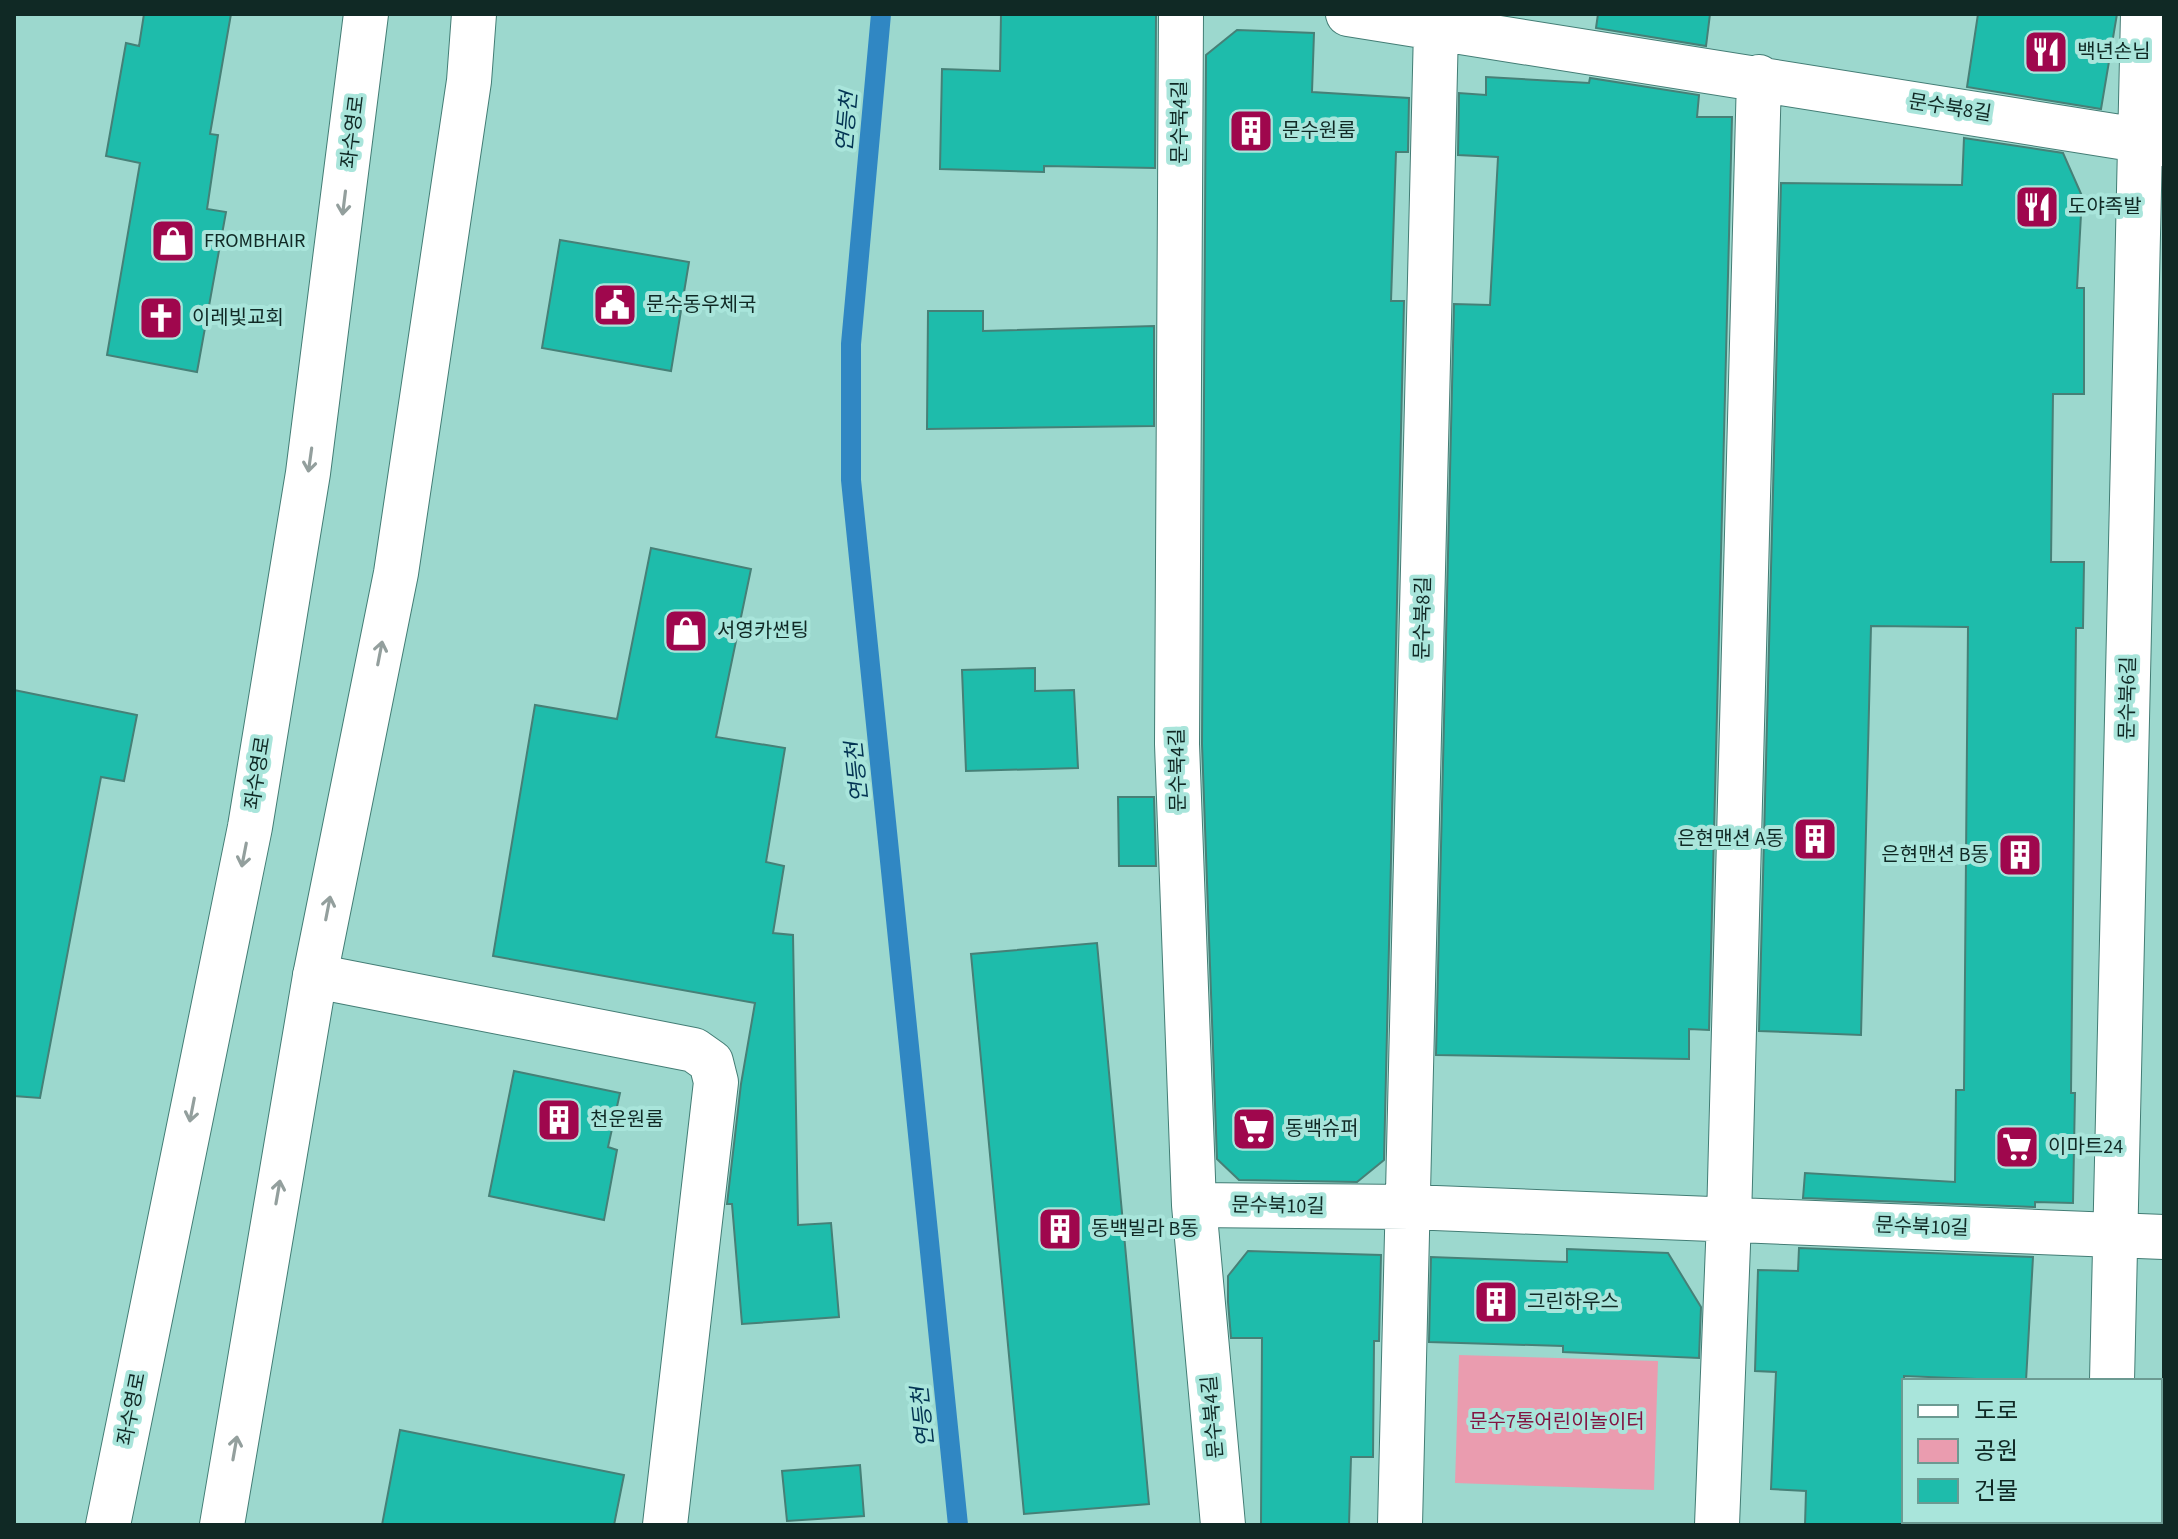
<svg xmlns="http://www.w3.org/2000/svg" width="2178" height="1539" viewBox="0 0 2178 1539" font-family="'Source Sans 3','Noto Sans KR',sans-serif">
<style>
.green{fill:#ea9caf}
.lines{fill:none;stroke-linecap:round;stroke-linejoin:round}
.stream{stroke:#3087c3;stroke-width:20}
.building{fill:#1ebcab;stroke:#468077;stroke-width:2}
.minor-casing{stroke:#437d75;stroke-width:46}
.major-casing{stroke:#437d75;stroke-width:46}
.minor{stroke:#fff;stroke-width:44}
.major{stroke:#fff;stroke-width:44}
.oneway{stroke:#939f9d}
.labels{text-anchor:middle;dominant-baseline:central;stroke-width:8;stroke-linejoin:round;paint-order:stroke}
.poi-label{font-size:20px;fill:#102925;stroke:#a9e5db;text-anchor:start}
.street-label{font-size:20px;fill:#102925;stroke:#a9e5db}
.park-label{font-size:20px;fill:#831441;stroke:#a9e5db}
.water-label{font-size:22px;font-style:italic;fill:#033453;stroke:#a9e5db}
</style>
<rect width="100%" height="100%" fill="#9cd8ce"/>
<!-- green -->
<path class="green" d="M 1459,1355 L 1658,1361 L 1654,1490 L 1455,1483 Z"/>
<g class="lines">
<!-- stream -->
<path class="stream" d="M 881,14 L 851,344 L 851,480 L 958,1525"/>
</g>
<!-- building -->
<path class="building" d="M 144,14 L 231,14 L 210,134 L 218,135 L 207,209 L 226,212 L 197,372 L 107,355 L 140,163 L 106,156 L 126,43 L 139,46 Z
M 1001,14 L 1156,14 L 1155,168 L 1044,166 L 1044,172 L 940,169 L 942,69 L 1000,71 Z
M 1598,14 L 1710,14 L 1706,46 L 1596,28 Z
M 1978,14 L 2117,14 L 2101,109 L 1967,87 Z
M 1237,30 L 1314,33 L 1312,92 L 1409,98 L 1408,152 L 1396,152 L 1391,301 L 1404,301 L 1384,1160 L 1357,1182 L 1239,1180 L 1217,1159 L 1202,744 L 1206,55 Z
M 1486,77 L 1589,83 L 1590,78 L 1699,95 L 1697,117 L 1732,117 L 1709,1030 L 1689,1029 L 1689,1059 L 1436,1055 L 1454,304 L 1490,305 L 1498,157 L 1458,155 L 1459,93 L 1486,95 Z
M 1964,138 L 2063,153 L 2082,196 L 2077,288 L 2084,288 L 2084,394 L 2053,394 L 2051,562 L 2084,562 L 2083,628 L 2076,628 L 2071,1093 L 2075,1093 L 2073,1203 L 2035,1202 L 2035,1207 L 1803,1198 L 1805,1173 L 1955,1182 L 1956,1090 L 1964,1090 L 1968,627 L 1871,626 L 1861,1035 L 1759,1031 L 1781,183 L 1962,185 Z
M 560,240 L 689,262 L 671,371 L 542,348 Z
M 928,311 L 983,311 L 983,331 L 1154,326 L 1154,426 L 927,429 Z
M 651,548 L 751,569 L 716,737 L 785,748 L 766,862 L 784,866 L 773,933 L 793,935 L 798,1225 L 831,1223 L 839,1317 L 742,1324 L 732,1204 L 727,1204 L 741,1084 L 755,1003 L 493,956 L 535,705 L 617,719 Z
M 1035,668 L 1035,691 L 1074,690 L 1078,768 L 966,771 L 962,670 Z
M 14,690 L 137,715 L 124,781 L 101,777 L 40,1098 L 14,1096 Z
M 1118,797 L 1154,797 L 1156,866 L 1119,866 Z
M 1097,943 L 1149,1504 L 1024,1514 L 971,954 Z
M 514,1071 L 620,1093 L 608,1147 L 617,1150 L 604,1220 L 489,1196 Z
M 1799,1248 L 2033,1257 L 2026,1381 L 1904,1376 L 1904,1525 L 1805,1525 L 1806,1491 L 1771,1489 L 1776,1372 L 1755,1371 L 1758,1270 L 1798,1271 Z
M 1567,1249 L 1668,1253 L 1701,1307 L 1699,1358 L 1563,1352 L 1563,1346 L 1429,1342 L 1431,1257 L 1567,1262 Z
M 1248,1251 L 1381,1255 L 1379,1341 L 1374,1341 L 1373,1457 L 1351,1457 L 1349,1525 L 1261,1525 L 1262,1338 L 1231,1338 L 1228,1302 L 1228,1276 Z
M 400,1430 L 624,1475 L 614,1525 L 382,1525 Z
M 860,1465 L 864,1516 L 787,1521 L 782,1471 Z"/>
<g class="lines">
<!-- minor casing -->
<g class="minor-casing">
<path id="minor" d="M 1181,14 L 1177,744 L 1194,1205 L 1223,1525
M 1348,14 L 2164,144
M 315,976 L 694,1050 L 711,1062 L 716,1082 L 665,1525
M 1194,1205 L 1410,1207 L 2164,1237
M 2112,1381 L 2143,14
M 1400,1525 L 1436,29
M 1717,1525 L 1729,1220 L 1759,77
M 2108,1525 L 2108,1521"/>
</g>
<!-- major casing -->
<g class="major-casing">
<path id="major" d="M 108,1525 L 250,827 L 308,473 L 366,14
M 222,1525 L 315,976 L 396,573 L 469,81 L 474,14"/>
</g>
<!-- minor -->
<use href="#minor" class="minor"/>
<!-- major -->
<use href="#major" class="major"/>
</g>
<!-- one-way arrows -->
<defs><path id="oneway-shaft" d="M-6 0H5M1.5-3L5.5 0L1.5 3" fill="none" stroke-width="1.6" stroke-linecap="round" stroke-linejoin="round" transform="scale(2)"/></defs>
<g class="oneway">
<use href="#oneway-shaft" transform="translate(344 203) rotate(97)"/>
<use href="#oneway-shaft" transform="translate(310 460) rotate(98)"/>
<use href="#oneway-shaft" transform="translate(380 653) rotate(-79)"/>
<use href="#oneway-shaft" transform="translate(244 855) rotate(101)"/>
<use href="#oneway-shaft" transform="translate(328 908) rotate(-79)"/>
<use href="#oneway-shaft" transform="translate(192 1110) rotate(101)"/>
<use href="#oneway-shaft" transform="translate(278 1192) rotate(-80)"/>
<use href="#oneway-shaft" transform="translate(235 1448) rotate(-80)"/>
</g>
<!-- icons -->
<defs>
<g id="restaurant-square" transform="scale(2.3)"><rect x="-9" y="-9" width="18" height="18" rx="4" fill="#9f074d" stroke="#a9e5db"/><path d="M-5-6h1v4h1v-4h1v4h1v-4h1v5L-1.5 .5V6h-2V.5L-5-1ZM5-6V6H3V1.5H1.5Q1.5-4 5-6Z" fill="#fff"/></g>
<g id="building-square" transform="scale(2.3)"><rect x="-9" y="-9" width="18" height="18" rx="4" fill="#9f074d" stroke="#a9e5db"/><path d="M-4-6H4V6H1V3H-1V6H-4ZM-2.5-4.3h1.7v1.8h-1.7ZM.8-4.3h1.7v1.8H.8ZM-2.5-1h1.7V.8h-1.7ZM.8-1h1.7V.8H.8Z" fill="#fff"/></g>
<g id="shop-square" transform="scale(2.3)"><rect x="-9" y="-9" width="18" height="18" rx="4" fill="#9f074d" stroke="#a9e5db"/><path d="M-5-2.5h2.3a2.7 3.5 0 0 1 5.4 0H5L5.5 6h-11ZM-1.5-2.5h3a1.5 2.3 0 0 0-3 0Z" fill="#fff"/></g>
<g id="civic-square" transform="scale(2.3)"><rect x="-9" y="-9" width="18" height="18" rx="4" fill="#9f074d" stroke="#a9e5db"/><path d="M-.6-6.5H3V-4.5H.6V-3L4-1V1h2V6H-6V1h2V-1L-.6-3ZM-1.2 2.5V6h2.4V2.5Z" fill="#fff"/></g>
<g id="church-square" transform="scale(2.3)"><rect x="-9" y="-9" width="18" height="18" rx="4" fill="#9f074d" stroke="#a9e5db"/><path d="M-1.2-6h2.4v3.5h3.3v2.4h-3.3V6h-2.4V-.1h-3.3v-2.4h3.3Z" fill="#fff"/></g>
<g id="supermarket-square" transform="scale(2.3)"><rect x="-9" y="-9" width="18" height="18" rx="4" fill="#9f074d" stroke="#a9e5db"/><path d="M-6-5.5h2.5l.6 2H6L4.5 2H-2.5L-4.4-4H-6ZM-1.5 3.2a1.3 1.3 0 1 0 .1 0ZM3 3.2a1.3 1.3 0 1 0 .1 0Z" fill="#fff"/></g>
</defs>
<g fill-rule="evenodd">
<use href="#restaurant-square" x="2046" y="52"/>
<use href="#building-square" x="1251" y="131"/>
<use href="#restaurant-square" x="2037" y="207"/>
<use href="#shop-square" x="173" y="241"/>
<use href="#civic-square" x="615" y="305"/>
<use href="#church-square" x="161" y="318"/>
<use href="#shop-square" x="686" y="631"/>
<use href="#building-square" x="1815" y="839"/>
<use href="#building-square" x="2020" y="855"/>
<use href="#building-square" x="559" y="1120"/>
<use href="#supermarket-square" x="1254" y="1129"/>
<use href="#supermarket-square" x="2017" y="1147"/>
<use href="#building-square" x="1060" y="1229"/>
<use href="#building-square" x="1496" y="1302"/>
</g>
<g class="labels">
<!-- poi labels -->
<g class="poi-label">
<text x="2077" y="52">백년손님</text>
<text x="1282" y="131">문수원룸</text>
<text x="2068" y="207">도야족발</text>
<text x="204" y="241">FROMBHAIR</text>
<text x="646" y="305">문수동우체국</text>
<text x="192" y="318">이레빛교회</text>
<text x="717" y="631">서영카썬팅</text>
<text x="1784" y="839" text-anchor="end">은현맨션 A동</text>
<text x="1989" y="855" text-anchor="end">은현맨션 B동</text>
<text x="590" y="1120">천운원룸</text>
<text x="1285" y="1129">동백슈퍼</text>
<text x="2048" y="1147">이마트24</text>
<text x="1091" y="1229">동백빌라 B동</text>
<text x="1527" y="1302">그린하우스</text>
</g>
<!-- street labels -->
<g class="street-label">
<text transform="translate(1950 108) rotate(9)">문수북8길</text>
<text transform="translate(1180 122) rotate(-90)">문수북4길</text>
<text transform="translate(353 132) rotate(-83)">좌수영로</text>
<text transform="translate(1423 618) rotate(-89)">문수북8길</text>
<text transform="translate(2128 698) rotate(-89)">문수북6길</text>
<text transform="translate(1178 770) rotate(-91)">문수북4길</text>
<text transform="translate(258 773) rotate(-81)">좌수영로</text>
<text transform="translate(1278 1206) rotate(1)">문수북10길</text>
<text transform="translate(1922 1227) rotate(2)">문수북10길</text>
<text transform="translate(132 1409) rotate(-79)">좌수영로</text>
<text transform="translate(1213 1417) rotate(-95)">문수북4길</text>
</g>
<!-- park labels -->
<g class="park-label">
<text x="1557" y="1422">문수7통어린이놀이터</text>
</g>
<!-- water labels -->
<g class="water-label">
<text transform="translate(847 122) rotate(-85)">연등천</text>
<text transform="translate(857 772) rotate(-96)">연등천</text>
<text transform="translate(923 1417) rotate(-96)">연등천</text>
</g>
</g>
<!-- border -->
<rect width="2178" height="1539" fill="none" stroke="#102925" stroke-width="32"/>
<!-- legend -->
<rect x="1902" y="1379" width="260" height="144" fill="#a9e5db" stroke="#6c9a92" stroke-width="2"/>
<rect x="1918" y="1405" width="40" height="12" fill="#ffffff" stroke="#6c9a92" stroke-width="2"/>
<text x="1974" y="1419" font-size="24" fill="#102925">도로</text>
<rect x="1918" y="1439" width="40" height="24" fill="#ea9caf" stroke="#6c9a92" stroke-width="2"/>
<text x="1974" y="1459" font-size="24" fill="#102925">공원</text>
<rect x="1918" y="1479" width="40" height="24" fill="#1ebcab" stroke="#6c9a92" stroke-width="2"/>
<text x="1974" y="1499" font-size="24" fill="#102925">건물</text>
</svg>
